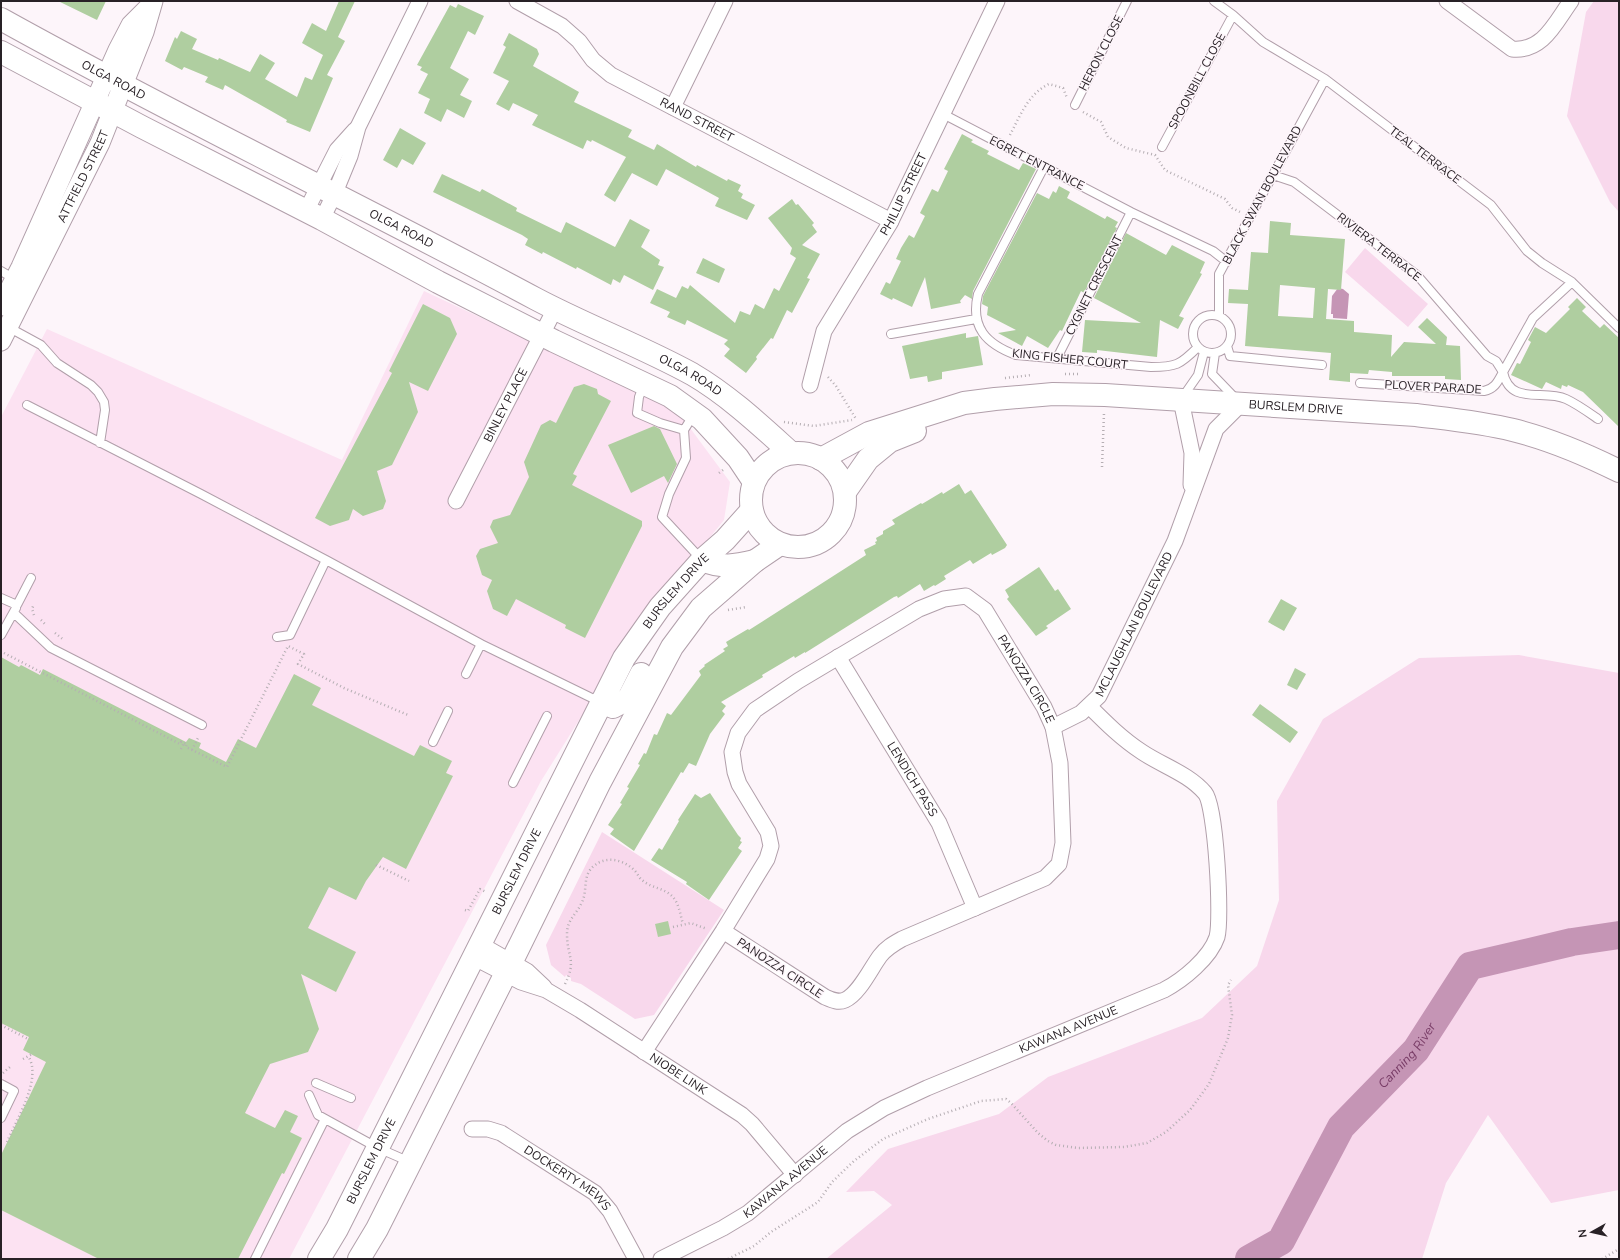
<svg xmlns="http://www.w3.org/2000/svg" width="1620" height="1260" viewBox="0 0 1620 1260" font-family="'Nunito Sans',sans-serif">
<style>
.built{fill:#fce2f2}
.green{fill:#f8d8ec}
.water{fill:#c595b5}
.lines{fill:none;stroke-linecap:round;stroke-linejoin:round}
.river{stroke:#c595b5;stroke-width:28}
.building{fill:#afcea0;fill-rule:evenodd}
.service-casing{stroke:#b19faa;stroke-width:10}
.minor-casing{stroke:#b19faa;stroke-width:17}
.tertiary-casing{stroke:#b19faa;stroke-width:21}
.primary-casing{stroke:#b19faa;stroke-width:24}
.path{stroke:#b5aeb3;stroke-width:2.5;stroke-dasharray:1 3;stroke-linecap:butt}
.service{stroke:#fff;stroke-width:8}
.minor{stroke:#fff;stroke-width:15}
.tertiary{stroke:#fff;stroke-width:19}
.primary{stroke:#fff;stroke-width:22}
.labels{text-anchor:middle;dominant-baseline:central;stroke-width:3;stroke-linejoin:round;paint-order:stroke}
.street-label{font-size:12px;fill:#282126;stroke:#fdf5fa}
.water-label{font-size:13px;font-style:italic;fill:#793d67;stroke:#fdf5fa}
</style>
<rect width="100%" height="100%" fill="#fdf5fa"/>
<!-- built -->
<path class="built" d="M 424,291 L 676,409 L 730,482 L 724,520 L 638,626 L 541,781 L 289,1259 L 1,1259 L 1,417 L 47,329 L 342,460 Z"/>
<!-- green -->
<path class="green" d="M 1594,1 L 1619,1 L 1619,212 L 1610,202 L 1567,116 L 1586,12 Z
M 1365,248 L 1428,304 L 1408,327 L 1345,272 Z
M 1519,655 L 1619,673 L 1619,1190 L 1551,1203 L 1488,1115 L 1446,1183 L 1422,1259 L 826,1259 L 892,1205 L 874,1191 L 846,1192 L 888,1149 L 999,1114 L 1048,1077 L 1202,1018 L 1257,966 L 1279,900 L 1277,801 L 1323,719 L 1419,658 Z
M 602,832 L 724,910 L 654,1015 L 635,1019 L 581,984 L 571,981 L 571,978 L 566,975 L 565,977 L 551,965 L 546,945 Z"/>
<!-- water -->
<path class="water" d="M 1338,288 L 1343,289 L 1349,294 L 1347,319 L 1333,318 L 1333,314 L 1331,314 L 1332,296 Z"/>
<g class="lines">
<!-- river -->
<path class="river" id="s1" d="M 1249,1259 L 1281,1241 L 1341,1127 L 1416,1050 L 1470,966 L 1572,942 L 1619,935"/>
</g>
<!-- building -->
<path class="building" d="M 58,1 L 106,1 L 97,20 Z
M 339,1 L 355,1 L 338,37 L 345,41 L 327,75 L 333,78 L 310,132 L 286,122 L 287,120 L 225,85 L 223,90 L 205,82 L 208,77 L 184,67 L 182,70 L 165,61 L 175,37 L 177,39 L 181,31 L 197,39 L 192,49 L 218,60 L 219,58 L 250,72 L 260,54 L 275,63 L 265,79 L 297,97 L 305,77 L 312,80 L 323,55 L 302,43 L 312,23 L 326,31 Z
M 458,4 L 484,16 L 475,35 L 468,31 L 450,68 L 469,79 L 460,95 L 472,101 L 464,118 L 447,109 L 441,122 L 424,113 L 430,99 L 418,93 L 428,74 L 420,70 L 422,67 L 417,65 L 450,5 L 456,8 Z
M 509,33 L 537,49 L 539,54 L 533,66 L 579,92 L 574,102 L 632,130 L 628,137 L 654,150 L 657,144 L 696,167 L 697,165 L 727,181 L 728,179 L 741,185 L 738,191 L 743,194 L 741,198 L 755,205 L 747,220 L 715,206 L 719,198 L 666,169 L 657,186 L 632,173 L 615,202 L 604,195 L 626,157 L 592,140 L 591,142 L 587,140 L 583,149 L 532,125 L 538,115 L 513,103 L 509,111 L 496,104 L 509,81 L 493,73 L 506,47 L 503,45 Z
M 400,128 L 426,143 L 413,165 L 402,159 L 397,168 L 383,160 Z
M 962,134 L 973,140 L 971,142 L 989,151 L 987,154 L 1019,170 L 1023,163 L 1036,169 L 973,291 L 972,299 L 965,295 L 960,301 L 961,303 L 931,309 L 925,277 L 912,307 L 893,298 L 892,300 L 880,294 L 886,282 L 890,284 L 901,261 L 896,259 L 901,248 L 909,235 L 914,238 L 925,216 L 920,213 L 932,189 L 938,192 L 948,171 L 944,169 Z
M 442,174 L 480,192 L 482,189 L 517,208 L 516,211 L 561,233 L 566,222 L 615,247 L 630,219 L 650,230 L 641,247 L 660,260 L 658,265 L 664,267 L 653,290 L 624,275 L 620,283 L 613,279 L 611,285 L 577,267 L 576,269 L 543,252 L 542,254 L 525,245 L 528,239 L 522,235 L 433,192 Z
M 1059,186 L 1070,192 L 1067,198 L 1105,219 L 1107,216 L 1118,222 L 1115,227 L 1117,228 L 1084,293 L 1081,291 L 1062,331 L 1060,330 L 1048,348 L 1027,336 L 1022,346 L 998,333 L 1016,330 L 987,315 L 988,307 L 982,304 L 983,296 L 1037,193 L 1049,199 L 1053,191 L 1056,193 Z
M 792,199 L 796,205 L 798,204 L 814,223 L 812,225 L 817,232 L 802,245 L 820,254 L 807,278 L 810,279 L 792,313 L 787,310 L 773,339 L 771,338 L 756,357 L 757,359 L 746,373 L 724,356 L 730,349 L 724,344 L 728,340 L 687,320 L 685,325 L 667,317 L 670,312 L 650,303 L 657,289 L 676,298 L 682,286 L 688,289 L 690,285 L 735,323 L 740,311 L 750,315 L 755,304 L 764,309 L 774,288 L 779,291 L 796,258 L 790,254 L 792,248 L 768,218 Z
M 1270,221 L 1291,223 L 1290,235 L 1345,239 L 1341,290 L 1328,289 L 1326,319 L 1354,321 L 1354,332 L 1392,335 L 1391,357 L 1404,342 L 1436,344 L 1418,327 L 1427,318 L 1447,337 L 1446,345 L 1460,346 L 1461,380 L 1445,379 L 1445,376 L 1392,376 L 1392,372 L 1369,370 L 1368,374 L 1350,373 L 1350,382 L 1329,380 L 1331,353 L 1245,346 L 1248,304 L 1228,303 L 1229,289 L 1248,290 L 1251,252 L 1268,253 ZM 1280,285 L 1315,288 L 1313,318 L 1278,316 Z
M 1126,233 L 1166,255 L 1172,245 L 1205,262 L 1200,273 L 1202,274 L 1179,316 L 1184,318 L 1178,329 L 1160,320 L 1157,357 L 1097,350 L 1097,353 L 1082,352 L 1085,320 L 1141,323 L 1094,298 Z
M 703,258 L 725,269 L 719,283 L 696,273 Z
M 1577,298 L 1586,307 L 1582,311 L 1600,328 L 1604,324 L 1619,338 L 1619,427 L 1583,392 L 1568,385 L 1567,387 L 1562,385 L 1561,389 L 1546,382 L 1542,389 L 1511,375 L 1517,363 L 1520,364 L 1531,342 L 1528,340 L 1535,327 L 1546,333 L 1570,309 L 1568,307 Z
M 423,304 L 450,318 L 457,334 L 428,391 L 409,382 L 418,412 L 392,465 L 377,471 L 386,501 L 383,509 L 363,516 L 353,509 L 349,520 L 330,526 L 315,518 L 392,373 L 389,371 Z
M 966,333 L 966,338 L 978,336 L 983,365 L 942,372 L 942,379 L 928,382 L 927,376 L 910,379 L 902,346 Z
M 584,384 L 597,389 L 598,394 L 611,401 L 573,474 L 577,476 L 572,485 L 642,521 L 642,526 L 585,638 L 565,628 L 566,625 L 516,599 L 507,616 L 493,609 L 487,591 L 492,580 L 482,575 L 476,556 L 480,549 L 498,543 L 490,527 L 493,520 L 510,515 L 529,477 L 524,462 L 541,425 L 550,420 L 556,423 L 574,387 Z
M 654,426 L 660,429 L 677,464 L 668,483 L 664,476 L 631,493 L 608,445 Z
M 959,484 L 965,494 L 971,490 L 1007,545 L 1005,548 L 992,555 L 991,553 L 973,564 L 970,560 L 944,576 L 946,579 L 935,586 L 934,585 L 924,591 L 920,584 L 898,598 L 897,596 L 894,597 L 805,653 L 805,652 L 795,658 L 794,656 L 762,675 L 763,677 L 721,702 L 726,706 L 722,711 L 725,714 L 710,734 L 696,766 L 689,763 L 683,773 L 681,772 L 634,851 L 610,834 L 614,829 L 608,825 L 622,804 L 620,803 L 629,788 L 627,787 L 640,765 L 638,764 L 644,753 L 646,754 L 654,734 L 657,735 L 667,713 L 671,715 L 701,675 L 699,671 L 705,666 L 704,665 L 725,651 L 723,649 L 728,646 L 726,642 L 748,629 L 749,630 L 866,555 L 864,550 L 876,544 L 875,542 L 877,541 L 876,538 L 883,534 L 883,531 L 895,524 L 892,520 L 921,503 L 922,504 L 942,492 L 943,494 Z
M 1039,567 L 1055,591 L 1058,589 L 1071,609 L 1046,626 L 1048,628 L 1036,636 L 1007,599 L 1009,597 L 1005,590 Z
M 1281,599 L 1297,608 L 1284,631 L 1268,622 Z
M 1,657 L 19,667 L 21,665 L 40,675 L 43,669 L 186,742 L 189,738 L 201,743 L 199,748 L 226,762 L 238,739 L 256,748 L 294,674 L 321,688 L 312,705 L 414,756 L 420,745 L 452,761 L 446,773 L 453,776 L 406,869 L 383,857 L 366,881 L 356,900 L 329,887 L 308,928 L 356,952 L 336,992 L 301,974 L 319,1029 L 308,1052 L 270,1064 L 245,1113 L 275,1128 L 285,1110 L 298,1116 L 290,1132 L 302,1138 L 284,1174 L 282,1173 L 238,1259 L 99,1259 L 1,1210 L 1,1155 L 46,1062 L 23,1050 L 29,1037 L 1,1023 Z
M 1295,668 L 1306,674 L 1297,690 L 1287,685 Z
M 1260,704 L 1298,732 L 1290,743 L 1252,715 Z
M 710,793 L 738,835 L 741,838 L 740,841 L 742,842 L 738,848 L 742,851 L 709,900 L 686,884 L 687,882 L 651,860 L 659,848 L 662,850 L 679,821 L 678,820 L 695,794 L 701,798 Z
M 668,921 L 671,934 L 658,937 L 655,924 Z"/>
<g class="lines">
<!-- service casing -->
<g class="service-casing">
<path id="service" d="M 1214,1 L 1233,15 L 1263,42 L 1325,79 L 1491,205 L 1527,251 L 1542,263 L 1572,282 L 1619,328
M 1075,105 L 1127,1
M 943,114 L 1131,212 L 1213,251 L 1227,262
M 1162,147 L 1233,15
M 1044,167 L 978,294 C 970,327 986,344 1016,355 L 1151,367 C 1176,367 1180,365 1198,347
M 1273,175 L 1294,182 L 1417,275 L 1487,356 L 1496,361 L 1503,372 L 1533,318 L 1572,282
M 1,271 L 16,280
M1193 334a19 19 0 1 1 38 0a19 19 0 1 1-38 0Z
M 1219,316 L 1219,274 L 1325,79
M 8,327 L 41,345 L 57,363 L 91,385 L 98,392 L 104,402 L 105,410 L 100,443
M 891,334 L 976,319
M 1227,346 L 1230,356 L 1322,365
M 1215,353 L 1212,374 L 1237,400
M 1057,358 L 1131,212
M 1360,383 L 1484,391 C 1495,389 1498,381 1503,372 C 1510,406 1543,389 1566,399 C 1577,404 1588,412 1598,419
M 644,384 L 639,397 L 637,413 L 660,423 L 684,430
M 1182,398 L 1198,375 L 1204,352
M 27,405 L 201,494 L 326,560 L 290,635 L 277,637
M 694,414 L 684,430 L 686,458 L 669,494 L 662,517 L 701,559
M 326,560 L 481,644 L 466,674
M 1,598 L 17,605 L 31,578
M 14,613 L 51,648 L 202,725
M 1,635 L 16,608
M 481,644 L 600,702
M 433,742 L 448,711
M 513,783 L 547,716
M 316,1083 L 351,1098
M 1,1084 L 14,1091 L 1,1118
M 309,1095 L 318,1115 L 378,1148 L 410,1162
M 255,1259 L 325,1119"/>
</g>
<!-- minor casing -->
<g class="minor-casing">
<g id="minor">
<path id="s2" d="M 517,1 L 562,26 L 579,41 L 593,60 L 611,75 L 891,221"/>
<path d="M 1447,1 L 1512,49 C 1543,52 1555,23 1571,1"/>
<path d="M 673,107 L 725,1"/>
<path d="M 306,211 L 337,150 L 355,130"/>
<path d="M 322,219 L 334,195 L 350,156 L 358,127 L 420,1"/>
<path id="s3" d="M 810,385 L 824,331 L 890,223 L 997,1"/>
<path d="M 1181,400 L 1192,453 L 1191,485"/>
<path id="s4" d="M 456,501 L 555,309"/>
<path id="s5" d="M 838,657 L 939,823 L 975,908"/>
<path id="s6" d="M 1053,727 L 1081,713 L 1099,696 L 1175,541 L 1216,429 L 1241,404"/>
<path d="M 480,944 L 527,971 L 544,987"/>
<path id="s7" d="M 473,957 L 521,982 L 546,990 L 580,1010 L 742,1115 L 752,1124 L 795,1175"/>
<path id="s8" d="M 644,1052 L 723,931 L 767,859 L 771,846 L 768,832 L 739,784 L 735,772 L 732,752 L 738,733 L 755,710 L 798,681 L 919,609 L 944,599 L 966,596 L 985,610 L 1044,707 L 1053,727 L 1060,763 L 1063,843 L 1059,864 L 1045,878 L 902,939 C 893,944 886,948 880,956 C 871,968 859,994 845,1000 C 838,1003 832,1000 825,997 L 723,931"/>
<path id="s9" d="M 472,1129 L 488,1129 L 501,1133 L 595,1193 L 610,1211 L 636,1259"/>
<path id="s10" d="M 661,1259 L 723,1228 L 748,1213 L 847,1131 L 884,1108 L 927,1088 L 1164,990 C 1183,980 1210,958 1217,937 C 1222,919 1216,806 1205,793 C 1189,774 1163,766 1142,752 C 1122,739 1106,723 1089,706"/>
</g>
</g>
<!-- tertiary casing -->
<g class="tertiary-casing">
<g id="tertiary">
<path d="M 1,306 L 21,267 L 118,50 L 131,25 L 150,6"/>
<path id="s11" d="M 1,341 L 100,143 L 144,32 L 153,1"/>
</g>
</g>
<!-- primary casing -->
<g class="primary-casing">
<g id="primary">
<path id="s12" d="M 1,19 C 177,117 359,204 536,299 C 587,326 641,346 692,374 C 728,395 760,425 791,453"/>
<path d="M 1,52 L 142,127 L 322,219 L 438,282 L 554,341 L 670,396 L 702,419 L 738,458 L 754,482"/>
<circle cx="798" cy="500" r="47"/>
<path id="s13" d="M 821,459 L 869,433 L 964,403 L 995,399 L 1053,394 L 1105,395 L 1416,415 C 1448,419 1481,422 1513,430 C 1549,439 1585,454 1619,471"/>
<path d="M 845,492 L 868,459 L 890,441 L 915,431"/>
<path d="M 702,560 C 722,568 734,566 755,561"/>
<path d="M 601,702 L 613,707 L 628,699 L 641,674"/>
<path id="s14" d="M 319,1259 L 337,1229 L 624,658 L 660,607 L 702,560 L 725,540 L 751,511"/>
<path d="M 359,1259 L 377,1229 L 511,963 L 600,782 L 672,647 L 701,608 L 755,561 L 780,544"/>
</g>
</g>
<!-- path -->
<path class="path" d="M 1083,112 L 1101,122 L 1108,137 L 1126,148 L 1155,155 L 1165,170 L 1225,199 L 1232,208 L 1240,212
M 1010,135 C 1020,116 1028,94 1049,84 L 1063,88 L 1067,98
M 1065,374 L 1080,374
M 828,377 L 836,386 L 856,419
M 1005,378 L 1032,375
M 784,422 L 814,426 L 852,420
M 1102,467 L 1104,413
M 719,473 L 723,470
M 728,610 L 747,607
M 34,615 L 32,609 L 34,604
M 41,620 L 45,624
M 55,633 L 64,640
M 4,653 L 180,744 L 181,742 L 187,744 L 186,747 L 227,767 L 288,646 L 304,654 L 298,664 L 344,688 L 408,715
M 181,749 L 184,743
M 192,750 L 199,736
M 376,865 L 409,881
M 465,910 L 468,911 L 480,889 L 486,892
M 673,927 L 691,923 L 707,929
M 565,984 C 577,960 567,957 567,934 C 567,919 577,914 582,902 C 588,890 582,875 594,866 C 606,855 625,860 635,871 C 638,874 639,878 642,880 C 651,888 664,888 672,896 C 679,903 680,914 683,924
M 1,1025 L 28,1039
M 23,1059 L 32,1054
M 3,1073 L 10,1067
M 7,1142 C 16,1120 43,1078 28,1056
M 728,1259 L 754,1246 L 771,1232 L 818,1202 L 832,1182 L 854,1161 L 883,1139 L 928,1119 L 981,1101 L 1006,1099 L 1011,1103 L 1038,1133 L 1048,1141 L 1056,1145 L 1078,1148 L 1124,1147 L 1147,1143 L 1166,1132 L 1190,1110 L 1209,1084 L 1228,1038 L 1232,1015 L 1228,985 L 1231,980
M 1602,1259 L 1619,1249"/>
<!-- service -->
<use href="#service" class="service"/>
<!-- minor -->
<use href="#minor" class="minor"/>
<!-- tertiary -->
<use href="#tertiary" class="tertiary"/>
<!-- primary -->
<use href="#primary" class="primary"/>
</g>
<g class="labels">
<!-- street labels -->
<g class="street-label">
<text transform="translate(1101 53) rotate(-63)">HERON CLOSE</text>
<text stroke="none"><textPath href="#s12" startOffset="128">OLGA ROAD</textPath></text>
<text transform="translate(1197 81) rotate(-62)">SPOONBILL CLOSE</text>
<text stroke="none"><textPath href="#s2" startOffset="218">RAND STREET</textPath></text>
<text transform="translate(1425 155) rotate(37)">TEAL TERRACE</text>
<text transform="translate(1037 163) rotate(27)">EGRET ENTRANCE</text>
<text stroke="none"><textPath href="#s11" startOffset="184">ATTFIELD STREET</textPath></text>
<text stroke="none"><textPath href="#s3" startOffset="214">PHILLIP STREET</textPath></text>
<text transform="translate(1262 195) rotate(-62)">BLACK SWAN BOULEVARD</text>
<text stroke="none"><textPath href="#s12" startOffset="452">OLGA ROAD</textPath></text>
<text transform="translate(1379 247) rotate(38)">RIVIERA TERRACE</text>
<text transform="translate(1094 285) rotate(-63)">CYGNET CRESCENT</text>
<text transform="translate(1070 359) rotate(6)">KING FISHER COURT</text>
<text stroke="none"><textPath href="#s12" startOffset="776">OLGA ROAD</textPath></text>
<text transform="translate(1433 387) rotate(3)">PLOVER PARADE</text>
<text stroke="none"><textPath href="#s4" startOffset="108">BINLEY PLACE</textPath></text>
<text stroke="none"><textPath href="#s13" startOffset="487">BURSLEM DRIVE</textPath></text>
<text stroke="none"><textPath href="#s14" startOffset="759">BURSLEM DRIVE</textPath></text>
<text stroke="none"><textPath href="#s6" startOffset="136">MCLAUGHLAN BOULEVARD</textPath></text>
<text stroke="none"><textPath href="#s8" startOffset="740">PANOZZA CIRCLE</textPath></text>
<text stroke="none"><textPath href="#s5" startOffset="143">LENDICH PASS</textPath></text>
<text stroke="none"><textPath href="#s14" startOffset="435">BURSLEM DRIVE</textPath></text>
<text transform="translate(780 968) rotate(33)">PANOZZA CIRCLE</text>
<text stroke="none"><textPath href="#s10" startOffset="471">KAWANA AVENUE</textPath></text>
<text stroke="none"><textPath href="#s7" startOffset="237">NIOBE LINK</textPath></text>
<text stroke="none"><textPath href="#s14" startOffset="111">BURSLEM DRIVE</textPath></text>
<text stroke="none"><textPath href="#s9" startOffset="110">DOCKERTY MEWS</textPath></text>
<text stroke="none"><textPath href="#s10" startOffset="147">KAWANA AVENUE</textPath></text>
</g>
<!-- water labels -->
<g class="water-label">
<text stroke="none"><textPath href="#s1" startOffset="263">Canning River</textPath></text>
</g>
</g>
<!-- border -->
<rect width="1620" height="1260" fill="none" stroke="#282126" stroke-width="4"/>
<!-- north arrow -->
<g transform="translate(1592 1232) rotate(262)" stroke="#fdf5fa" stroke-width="3" paint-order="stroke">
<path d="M0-3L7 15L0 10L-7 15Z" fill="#282126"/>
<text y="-6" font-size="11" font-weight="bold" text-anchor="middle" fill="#282126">N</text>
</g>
</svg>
